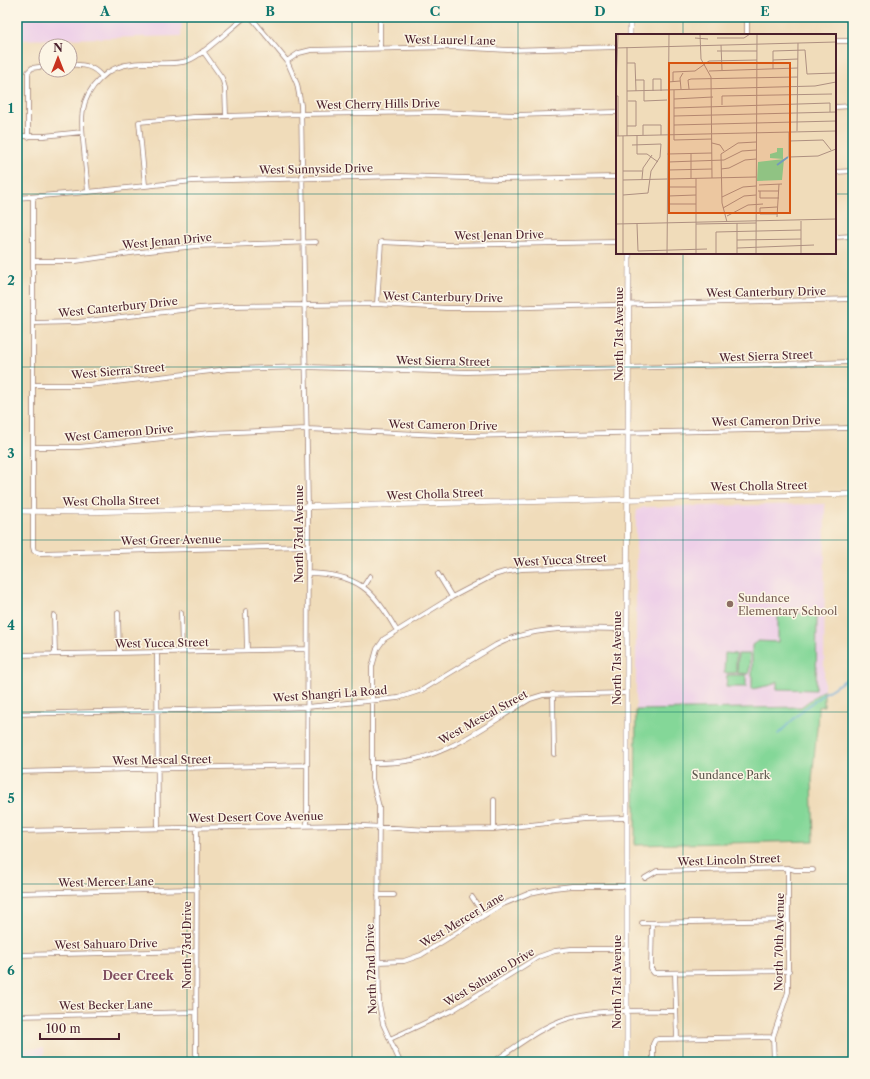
<svg xmlns="http://www.w3.org/2000/svg" width="870" height="1079" viewBox="0 0 870 1079" font-family="'Libre Caslon Text',serif">
<style>
.built{fill:#eed0e8}
.green{fill:#84d798;stroke:#677b62}
.lines{fill:none;stroke-linecap:round;stroke-linejoin:round}
.stream{stroke:#64a7d9;stroke-width:1.5}
.minor-casing{stroke:#9d7e72;stroke-width:5.5}
.tertiary-casing{stroke:#9d7e72;stroke-width:6}
.minor{stroke:#fff;stroke-width:4}
.tertiary{stroke:#fff;stroke-width:5}
.grid{fill:none;stroke:#0f766e;stroke-width:1;stroke-opacity:0.55}
.education-dot{fill:#8d6e63;stroke:#fcf5e5;stroke-width:1.5}
.labels{text-anchor:middle;dominant-baseline:central;stroke-width:3;stroke-linejoin:round;paint-order:stroke}
.street-label{font-size:11px;fill:#4a1f2b;stroke:#fcf5e5}
.education-label{font-size:11px;fill:#785e54;stroke:#fcf5e5;text-anchor:start}
.park-label{font-size:11px;fill:#5b564c;stroke:#fcf5e5}
.neighbourhood-label{font-size:12px;font-weight:bold;fill:#814f60;stroke:#fcf5e5}
.inset-river{fill:none;stroke:#64a7d9;stroke-width:2}
.inset-road{fill:none;stroke:#ae9081;stroke-width:1}
.view{fill:#d8530f;fill-opacity:0.15;stroke:#d8530f;stroke-width:2}
.inset-edge{fill:none;stroke:#4a1f2b;stroke-width:2}
.neatline{fill:none;stroke:#0f766e;stroke-width:1.5}
.grid-label{font-size:13px;text-anchor:middle;font-weight:bold;fill:#0f766e}
</style>
<rect width="100%" height="100%" fill="#fcf5e5"/>
<filter id="ink" filterUnits="userSpaceOnUse"><feTurbulence type="fractalNoise" baseFrequency=".025" numOctaves="2"/><feDisplacementMap in="SourceGraphic" scale="8" xChannelSelector="R" yChannelSelector="G"/><feConvolveMatrix kernelMatrix="1 2 1 2 8 2 1 2 1" color-interpolation-filters="sRGB"/></filter>
<filter id="wash" filterUnits="userSpaceOnUse"><feTurbulence type="fractalNoise" baseFrequency=".012" numOctaves="4" result="noise"/><feDisplacementMap in="SourceGraphic" scale="16" xChannelSelector="R" yChannelSelector="G"/><feGaussianBlur stdDeviation="0.9" result="paint"/><feColorMatrix in="noise" values="0 0 0 0 0 0 0 0 0 0 0 0 0 0 0 0 0 1.4 0 .05"/><feComposite in="paint" operator="in"/></filter>
<g filter="url(#wash)">
<rect width="100%" height="100%" fill="#f0dcba"/>
<!-- built -->
<path class="built" d="M 17,17 L 182,17 L 181,36 L 17,40 Z
M 825,504 L 824,690 L 801,707 L 636,710 L 636,519 L 637,510 L 644,507 Z
M 44,1048 L 44,1062 L 17,1062 L 17,1049 Z"/>
<!-- green -->
<path class="green" d="M 778,613 L 817,614 L 816,690 L 777,689 L 777,681 L 771,685 L 752,689 L 752,645 L 758,641 L 778,642 Z
M 725,653 L 736,654 L 736,673 L 724,673 Z
M 738,654 L 750,654 L 749,674 L 737,673 Z
M 727,675 L 746,675 L 746,687 L 726,687 Z
M 824,690 L 824,706 L 818,707 L 817,728 L 812,780 L 814,841 L 635,845 L 636,710 L 801,707 Z"/>
<g class="lines">
<!-- stream -->
<path class="stream" d="M 778,734 L 804,709 L 825,693 L 853,675"/>
</g>
</g>
<g filter="url(#ink)">
<g class="lines">
<!-- minor casing -->
<g class="minor-casing">
<path id="minor" d="M 251,17 L 287,61 L 297,84 L 301,105 L 308,508 L 307,825
M 380,17 L 380,48
M 747,35 L 747,17
M 835,41 L 853,41
M 203,51 L 222,78 L 225,88 L 226,116
M 287,61 L 299,53 L 311,50 L 453,47 L 508,50 L 617,47
M 70,65 C 83,64 94,66 102,77
M 835,107 L 853,106
M 17,136 L 44,136 L 82,132
M 28,137 L 28,72 L 32,68 L 46,66
M 835,172 L 853,171
M 145,185 L 139,122 L 194,117 L 301,114 L 435,112 L 516,115 L 617,112
M 88,192 C 87,178 85,164 84,150 C 81,122 78,100 100,79 C 108,71 120,65 132,64 C 150,61 170,66 187,61 C 203,55 230,29 245,17
M 33,197 L 33,547 L 34,551 L 40,553 L 308,546
M 17,198 L 88,192 L 193,181 L 400,176 L 499,179 L 617,177
M 835,237 L 853,236
M 34,261 L 76,261 L 131,253 L 196,246 L 316,242
M 377,304 L 381,242 L 446,245 L 617,242
M 33,323 L 78,322 L 199,308 L 231,306 L 377,304 L 446,308 L 497,308 L 853,299
M 33,385 L 89,385 L 229,369 L 306,367 L 467,372 L 853,362
M 33,447 L 79,447 L 210,433 L 307,429 L 463,436 L 853,428
M 308,573 C 358,574 373,589 397,631
M 438,574 L 452,597
M 363,587 L 370,576
M 246,611 L 247,650
M 118,613 L 119,653
M 181,613 L 182,651
M 54,615 L 55,654
M 157,652 L 158,828
M 17,655 L 307,649
M 553,694 L 554,754
M 17,714 L 307,707 L 398,698 L 422,690 L 496,645 C 536,624 583,629 627,629
M 372,763 C 385,763 399,763 412,760 C 453,752 494,720 530,699 L 543,695 L 627,693
M 17,772 L 307,765
M 494,800 L 494,829
M 17,831 L 349,825 L 428,830 L 494,829 L 584,819 L 627,818
M 645,878 L 657,871 L 788,868 L 795,870 L 813,870
M 17,893 L 196,889
M 378,895 L 394,895
M 472,897 L 484,915
M 642,923 L 788,920
M 652,923 L 651,969 L 654,973 L 789,971
M 17,955 L 196,951
M 378,962 L 404,961 L 421,955 L 501,905 L 530,893 L 554,888 L 572,886 L 627,886
M 675,973 L 677,1039
M 17,1016 L 196,1012
M 390,1039 L 453,1010 L 538,957 L 555,951 L 571,949 L 627,949
M 196,1062 L 197,828
M 400,1062 L 383,1024 L 379,1004 L 378,940 L 379,807 L 372,779 L 372,667 L 377,649 L 384,639 L 397,631 L 452,597 L 494,575 L 504,572 L 522,569 L 627,566
M 493,1062 C 517,1046 541,1026 569,1018 C 602,1008 642,1011 676,1011
M 653,1062 L 653,1044 L 655,1040 L 658,1039 L 773,1037
M 774,1062 L 773,1037 L 788,992 L 788,868"/>
</g>
<!-- tertiary casing -->
<g class="tertiary-casing">
<path id="tertiary" d="M 630,17 L 630,35
M 17,511 L 80,512 L 853,494
M 627,1062 L 627,629 L 629,253"/>
</g>
<!-- minor -->
<use href="#minor" class="minor"/>
<!-- tertiary -->
<use href="#tertiary" class="tertiary"/>
</g>
</g>
<!-- grid -->
<path class="grid" d="M 187,17 L 187,1062M 352,17 L 352,1062M 518,17 L 518,1062M 683,17 L 683,35M 17,194 L 617,194M 835,194 L 853,194M 683,253 L 683,1062M 17,367 L 853,367M 17,540 L 853,540M 17,712 L 853,712M 17,884 L 853,884"/>
<!-- markers -->
<circle class="education-dot" cx="730" cy="604" r="4"/>
<g class="labels">
<!-- street labels -->
<g class="street-label">
<text transform="translate(450 40) rotate(1)">West Laurel Lane</text>
<text transform="translate(378 104) rotate(-1)">West Cherry Hills Drive</text>
<text transform="translate(316 169) rotate(-1)">West Sunnyside Drive</text>
<text transform="translate(499 235) rotate(-1)">West Jenan Drive</text>
<text transform="translate(167 241) rotate(-5)">West Jenan Drive</text>
<text transform="translate(766 292) rotate(-1)">West Canterbury Drive</text>
<text transform="translate(443 297) rotate(1)">West Canterbury Drive</text>
<text transform="translate(118 307) rotate(-6)">West Canterbury Drive</text>
<text transform="translate(619 334) rotate(-90)">North 71st Avenue</text>
<text transform="translate(766 356) rotate(-2)">West Sierra Street</text>
<text transform="translate(443 361) rotate(1)">West Sierra Street</text>
<text transform="translate(118 371) rotate(-5)">West Sierra Street</text>
<text transform="translate(766 421) rotate(-1)">West Cameron Drive</text>
<text transform="translate(443 425) rotate(1)">West Cameron Drive</text>
<text transform="translate(119 433) rotate(-5)">West Cameron Drive</text>
<text transform="translate(759 486) rotate(-1)">West Cholla Street</text>
<text transform="translate(435 494) rotate(-2)">West Cholla Street</text>
<text transform="translate(111 501) rotate(-1)">West Cholla Street</text>
<text transform="translate(299 534) rotate(-90)">North 73rd Avenue</text>
<text transform="translate(171 540) rotate(-1)">West Greer Avenue</text>
<text transform="translate(560 560) rotate(-3)">West Yucca Street</text>
<text transform="translate(162 643) rotate(-1)">West Yucca Street</text>
<text transform="translate(617 658) rotate(-90)">North 71st Avenue</text>
<text transform="translate(330 694) rotate(-4)">West Shangri La Road</text>
<text transform="translate(483 717) rotate(-29)">West Mescal Street</text>
<text transform="translate(162 760) rotate(-1)">West Mescal Street</text>
<text transform="translate(256 817) rotate(-1)">West Desert Cove Avenue</text>
<text transform="translate(729 860) rotate(-2)">West Lincoln Street</text>
<text transform="translate(106 882) rotate(-1)">West Mercer Lane</text>
<text transform="translate(462 920) rotate(-31)">West Mercer Lane</text>
<text transform="translate(779 942) rotate(-89)">North 70th Avenue</text>
<text transform="translate(106 944) rotate(-1)">West Sahuaro Drive</text>
<text transform="translate(187 945) rotate(-90)">North 73rd Drive</text>
<text transform="translate(371 969) rotate(-92)">North 72nd Drive</text>
<text transform="translate(489 977) rotate(-31)">West Sahuaro Drive</text>
<text transform="translate(617 982) rotate(-90)">North 71st Avenue</text>
<text transform="translate(106 1005) rotate(-1)">West Becker Lane</text>
</g>
<!-- education labels -->
<g class="education-label">
<text x="738" y="598">Sundance<tspan x="738" dy="13">Elementary School</tspan></text>
</g>
<!-- park labels -->
<g class="park-label">
<text x="731" y="775">Sundance Park</text>
</g>
<!-- neighbourhood labels -->
<g class="neighbourhood-label">
<text x="138" y="975">Deer Creek</text>
</g>
</g>
<!-- overview -->
<g transform="translate(616 34)">
<rect width="220" height="220" fill="#f0dcba"/>
<path d="M 161,114 L 167,114 L 167,125 L 154,124 L 154,120 L 161,118 ZM 168,125 L 166,146 L 141,147 L 142,128 Z" fill="#84d798"/>
<path class="inset-river" d="M 161,131 L 172,123"/>
<path class="inset-road" d="M 84,0 L 85,25 L 95,43 L 96,144M 190,0 L 209,0M 79,4 L 92,5M 101,4 L 128,4 L 134,0M 105,11 L 106,36M 11,13 L 11,102M 0,14 L 220,8M 101,17 L 141,17M 157,26 L 182,25M 11,29 L 19,29 L 20,57M 157,35 L 157,17 L 189,16 L 191,40 L 220,39M 93,37 L 182,34M 19,46 L 28,46 L 28,67 L 51,66M 52,48 L 64,47M 57,48 L 57,38 L 79,37 L 93,27 L 141,26M 0,53 L 2,0M 65,55 L 64,44 L 67,39M 73,55 L 72,46 L 75,45 L 182,43M 58,56 L 58,106 L 96,105M 11,57 L 199,52 L 220,48M 37,57 L 37,45 L 45,45 L 45,57M 0,62 L 2,62 L 2,102M 58,65 L 97,63M 106,71 L 106,62 L 216,60M 58,74 L 214,69 L 214,78M 58,82 L 220,78M 58,91 L 220,87M 11,92 L 20,92 L 20,67 L 12,67M 181,97 L 182,9M 173,98 L 173,123 L 202,122 L 220,115M 21,101 L 21,120 L 31,120 L 42,128M 27,101 L 27,91 L 45,91 L 45,101M 0,102 L 220,97M 7,102 L 7,220M 173,107 L 207,106 L 215,116M 96,109 L 104,111 L 108,117M 51,120 L 96,119M 75,120 L 75,144M 52,128 L 108,126 L 126,117 L 140,116M 105,135 L 113,134 L 129,126 L 140,125M 52,136 L 96,135M 7,137 L 26,137M 26,145 L 27,134 L 36,121M 7,146 L 140,143M 143,151 L 166,150M 52,153 L 80,153M 142,157 L 163,157M 144,157 L 144,164 L 163,164M 7,161 L 32,159 L 35,137 L 44,123 L 45,110 L 16,111M 52,162 L 80,161M 106,163 L 127,153 L 140,152M 52,170 L 80,170M 161,173 L 144,174 L 144,180 L 161,180M 107,174 L 128,162 L 140,161M 111,182 L 132,171 L 147,170M 161,183 L 163,150M 111,188 L 106,169 L 105,120 L 122,109 L 140,108M 121,189 L 121,220M 0,190 L 220,185M 21,190 L 22,217 L 91,215M 80,190 L 140,189M 121,206 L 185,205M 121,214 L 198,211M 51,220 L 53,0M 80,220 L 80,144M 100,220 L 100,198 L 185,196M 140,220 L 141,0M 185,220 L 185,187"/>
<path class="view" d="M 53,29 L 174,29 L 174,179 L 53,179 Z"/>
<rect width="220" height="220" class="inset-edge"/>
</g>
<!-- margin -->
<rect width="870" height="1079" fill="none" stroke="#fcf5e5" stroke-width="44"/>
<!-- north arrow -->
<g transform="translate(58 58)"><circle r="19" fill="#fcf5e5" stroke="#b59f9b"/>
<path d="M0-3L7 15L0 10L-7 15Z" fill="#c8321e"/>
<text y="-6" font-size="11" font-weight="bold" text-anchor="middle" fill="#4a1f2b">N</text>
</g>
<!-- scale -->
<path d="M40 1033v6h79v-6" fill="none" stroke="#4a1f2b" stroke-width="2"/>
<text x="46" y="1033" font-size="12" fill="#4a1f2b" stroke="#fcf5e5" stroke-width="3" paint-order="stroke">100 m</text>
<rect x="22" y="22" width="826" height="1035" class="neatline"/>
<g class="grid-label">
<text x="105" y="16">A</text>
<text x="270" y="16">B</text>
<text x="435" y="16">C</text>
<text x="600" y="16">D</text>
<text x="765" y="16">E</text>
<text x="11" y="113">1</text>
<text x="11" y="285">2</text>
<text x="11" y="458">3</text>
<text x="11" y="630">4</text>
<text x="11" y="803">5</text>
<text x="11" y="975">6</text>
</g>
</svg>
